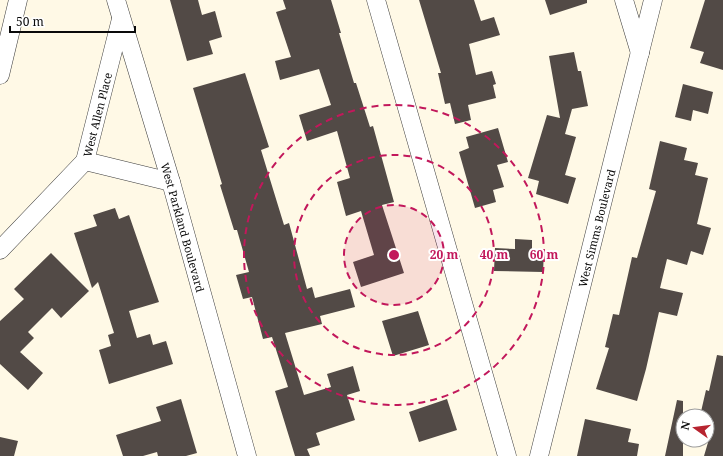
<svg xmlns="http://www.w3.org/2000/svg" width="723" height="456" viewBox="0 0 723 456" font-family="'Noto Serif',serif">
<style>
.building{fill:#524a46}
.lines{fill:none;stroke-linecap:round;stroke-linejoin:round}
.minor-casing{stroke:#3d3d3d;stroke-width:19}
.minor{stroke:#fff;stroke-width:18}
.ring{fill:none;stroke:#c2185b;stroke-width:2;stroke-dasharray:7 5}
.labels{text-anchor:middle;dominant-baseline:central;stroke-width:4;stroke-linejoin:round;paint-order:stroke}
.street-label{font-size:11px;fill:#0a0a0a;stroke:#fff}
.centre{fill:#c2185b;stroke:#fff;stroke-width:2}
.ring-label{font-size:12px;text-anchor:middle;font-weight:bold;fill:#c2185b;stroke:#fff;stroke-width:4;stroke-linejoin:round;paint-order:stroke}
</style>
<rect width="100%" height="100%" fill="#fff9e6"/>
<!-- building -->
<path class="building" d="M 170,0 L 198,0 L 202,15 L 215,11 L 222,37 L 209,41 L 213,54 L 187,61 Z
M 283,0 L 331,0 L 341,33 L 339,33 L 354,83 L 356,83 L 370,127 L 373,126 L 394,202 L 382,205 L 404,273 L 361,287 L 353,262 L 374,255 L 361,211 L 346,216 L 337,182 L 350,178 L 337,131 L 307,141 L 299,115 L 331,105 L 319,69 L 280,80 L 275,61 L 291,57 L 276,12 L 286,9 Z
M 419,0 L 474,0 L 481,21 L 494,17 L 500,35 L 469,44 L 476,75 L 492,71 L 496,84 L 493,85 L 496,98 L 468,105 L 471,120 L 455,124 L 450,103 L 445,104 L 438,73 L 441,73 Z
M 545,0 L 587,0 L 587,3 L 550,15 Z
M 705,0 L 723,0 L 723,70 L 700,63 L 704,52 L 690,48 Z
M 574,52 L 578,71 L 581,71 L 588,106 L 572,109 L 565,134 L 576,137 L 565,175 L 576,178 L 568,204 L 536,194 L 539,181 L 528,178 L 547,115 L 560,118 L 549,56 Z
M 245,73 L 269,147 L 261,150 L 284,225 L 289,223 L 307,289 L 312,287 L 315,298 L 350,289 L 355,307 L 320,316 L 322,324 L 285,333 L 304,395 L 331,387 L 327,374 L 353,366 L 360,391 L 347,395 L 355,420 L 316,433 L 320,445 L 307,449 L 310,456 L 295,456 L 275,391 L 288,387 L 272,337 L 263,339 L 252,297 L 243,299 L 236,275 L 249,272 L 237,230 L 234,230 L 220,185 L 222,184 L 193,88 Z
M 683,84 L 713,92 L 708,114 L 693,110 L 691,121 L 675,117 Z
M 498,128 L 508,162 L 497,165 L 504,187 L 493,190 L 496,202 L 475,208 L 459,152 L 469,148 L 466,137 Z
M 660,141 L 687,148 L 684,160 L 698,163 L 695,175 L 708,178 L 697,224 L 711,228 L 703,255 L 691,251 L 687,265 L 667,259 L 660,288 L 683,293 L 677,316 L 659,312 L 646,369 L 637,401 L 596,389 L 609,348 L 605,347 L 613,314 L 619,315 L 632,257 L 637,258 L 656,191 L 649,189 Z
M 115,208 L 119,219 L 129,215 L 159,302 L 129,311 L 137,338 L 150,334 L 153,345 L 166,341 L 173,364 L 109,384 L 99,350 L 111,346 L 108,335 L 114,333 L 98,282 L 92,288 L 74,233 L 97,226 L 93,215 Z
M 515,239 L 532,240 L 532,250 L 544,251 L 543,272 L 494,271 L 495,248 L 515,249 Z
M 51,253 L 89,291 L 61,318 L 52,308 L 28,332 L 34,338 L 20,352 L 43,373 L 28,390 L 0,364 L 0,321 L 24,299 L 14,289 Z
M 418,311 L 429,345 L 393,356 L 382,321 Z
M 717,355 L 723,356 L 723,456 L 704,456 L 714,422 L 707,420 L 707,416 L 700,416 L 706,390 L 709,391 Z
M 181,399 L 197,453 L 186,456 L 158,456 L 157,452 L 143,456 L 123,456 L 116,435 L 161,421 L 156,407 Z
M 447,399 L 457,430 L 419,442 L 409,412 Z
M 677,400 L 683,401 L 683,456 L 665,456 Z
M 585,419 L 631,429 L 628,442 L 639,444 L 637,456 L 577,456 Z
M 0,437 L 18,441 L 14,456 L 0,456 Z"/>
<g class="lines">
<!-- minor casing -->
<g class="minor-casing">
<g id="minor">
<path id="s1" d="M 116,0 L 171,182 L 247,456"/>
<path d="M 376,0 L 507,456"/>
<path d="M 624,0 L 640,53"/>
<path d="M 0,75 L 18,0"/>
<path d="M 85,161 L 171,182"/>
<path id="s2" d="M 0,250 L 85,161 L 121,19"/>
<path id="s3" d="M 539,456 L 653,0"/>
</g>
</g>
<!-- minor -->
<use href="#minor" class="minor"/>
</g>
<!-- distance rings -->
<circle cx="394" cy="255" r="50" fill="#c2185b" fill-opacity=".12"/>
<g class="ring">
<circle cx="394" cy="255" r="50"/>
<circle cx="394" cy="255" r="100"/>
<circle cx="394" cy="255" r="150"/>
</g>
<g class="labels">
<!-- street labels -->
<g class="street-label">
<text stroke="none"><textPath href="#s2" startOffset="171">West Allen Place</textPath></text>
<text stroke="none"><textPath href="#s1" startOffset="237">West Parkland Boulevard</textPath></text>
<text stroke="none"><textPath href="#s3" startOffset="235">West Simms Boulevard</textPath></text>
</g>
</g>
<circle cx="394" cy="255" r="6" class="centre"/>
<g class="ring-label">
<text x="444" y="259">20 m</text>
<text x="494" y="259">40 m</text>
<text x="544" y="259">60 m</text>
</g>
<!-- north arrow -->
<g transform="translate(695 428) rotate(284)"><circle r="19" fill="#ffffff" stroke="#9d9d9d"/>
<path d="M0-3L7 15L0 10L-7 15Z" fill="#b72430"/>
<text y="-6" font-size="11" font-weight="bold" text-anchor="middle" fill="#0a0a0a">N</text>
</g>
<!-- scale -->
<path d="M10 26v6h125v-6" fill="none" stroke="#0a0a0a" stroke-width="2"/>
<text x="16" y="26" font-size="12" fill="#0a0a0a" stroke="#ffffff" stroke-width="3" paint-order="stroke">50 m</text>
</svg>
